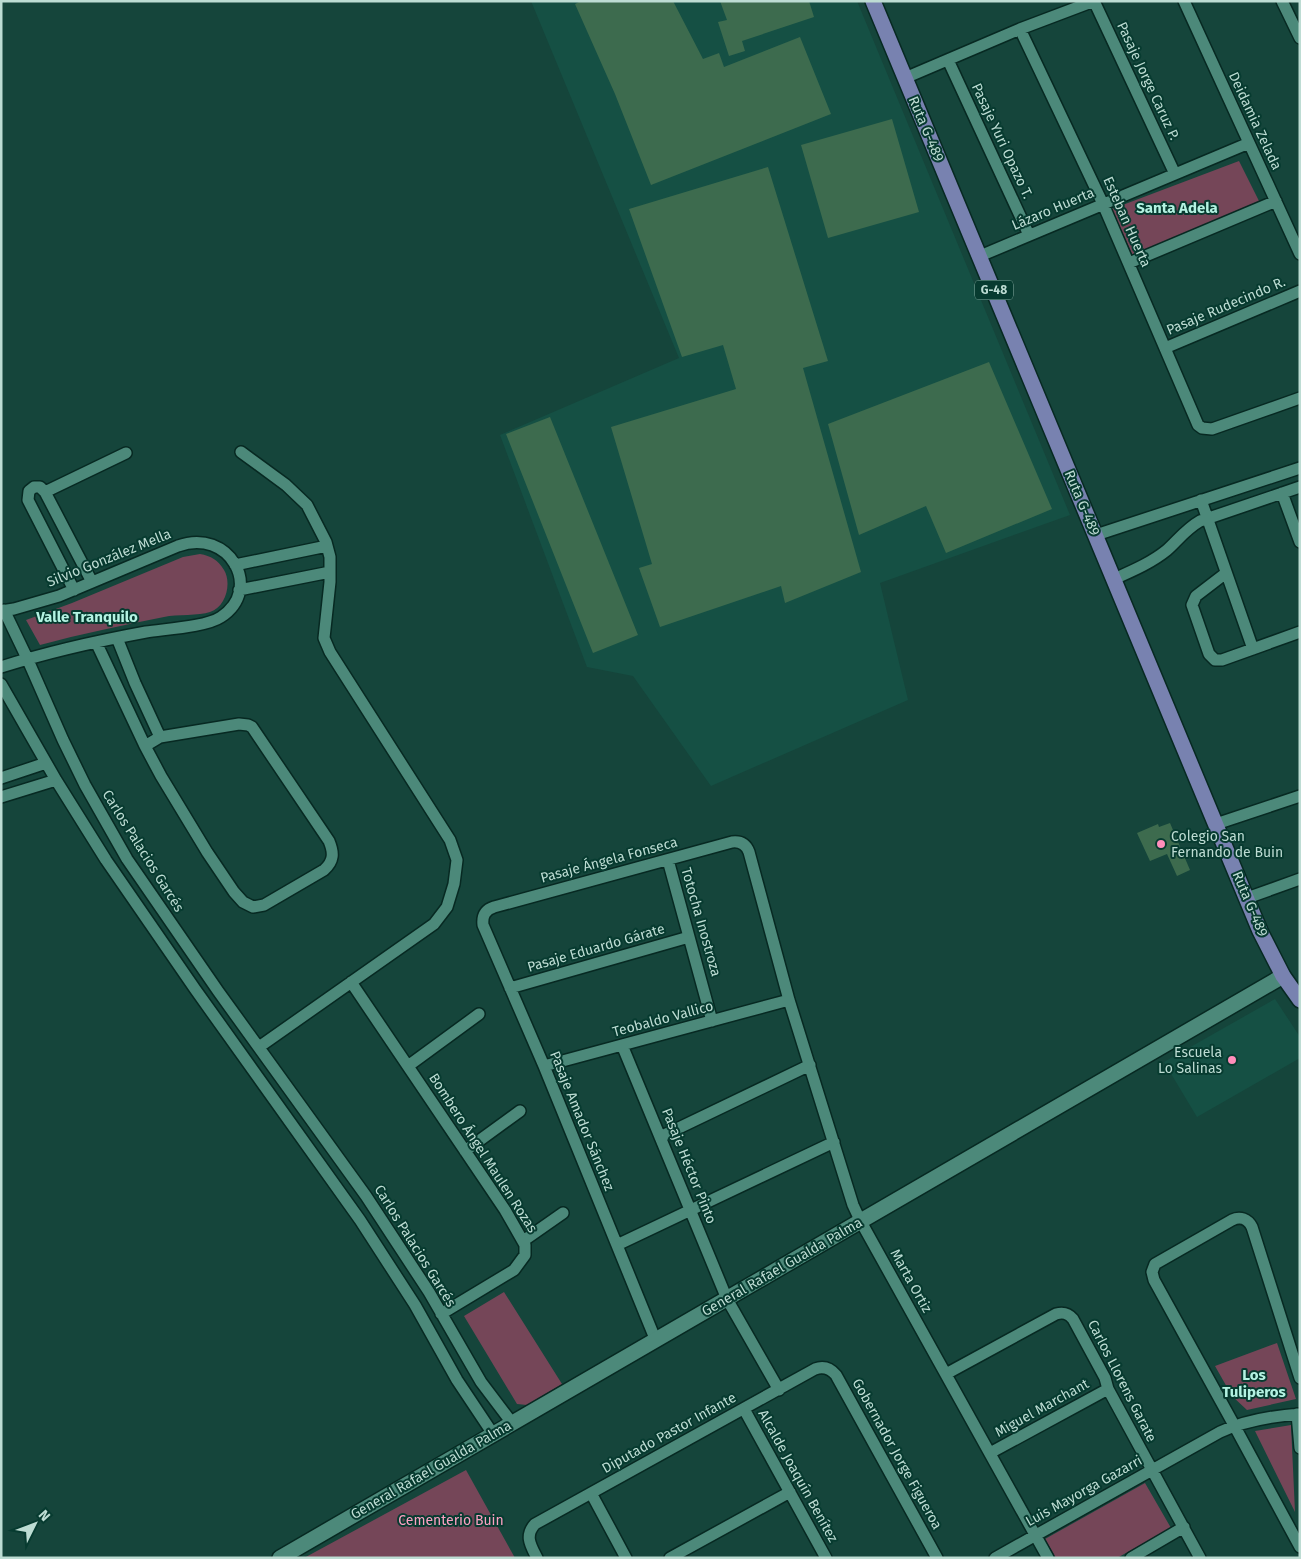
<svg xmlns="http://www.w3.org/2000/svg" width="1301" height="1559" viewBox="0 0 1301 1559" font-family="'Fira Sans',sans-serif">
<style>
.built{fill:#155044}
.green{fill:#754658}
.building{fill:#3d6b4e}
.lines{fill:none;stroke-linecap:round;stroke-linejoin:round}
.street-casing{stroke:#072922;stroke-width:14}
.secondary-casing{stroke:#072922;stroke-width:18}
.primary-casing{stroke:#072922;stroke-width:18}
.street{stroke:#4c897a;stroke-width:11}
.secondary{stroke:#4c897a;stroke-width:15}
.primary{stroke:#7882b0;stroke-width:15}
.poi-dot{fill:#ff8ebb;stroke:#073b30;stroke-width:2}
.labels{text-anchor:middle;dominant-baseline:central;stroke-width:4;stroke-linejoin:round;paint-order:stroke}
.shield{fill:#073b30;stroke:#86aca2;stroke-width:1}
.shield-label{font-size:12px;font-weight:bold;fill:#bddcd3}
.street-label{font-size:14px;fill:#bddcd3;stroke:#073b30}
.poi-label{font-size:14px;fill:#bddcd3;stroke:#073b30;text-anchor:start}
.park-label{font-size:14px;fill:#fda1c3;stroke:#073b30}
.neighbourhood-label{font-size:15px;font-weight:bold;fill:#b4f3e2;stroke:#073b30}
</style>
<rect width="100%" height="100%" fill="#15453b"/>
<!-- built -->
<path class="built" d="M 531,1 L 857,1 L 1070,515 L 880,583 L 908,700 L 711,786 L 633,676 L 587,667 L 500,435 L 679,358 Z
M 1275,999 L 1300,1037 L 1300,1058 L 1197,1117 L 1164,1062 Z"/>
<!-- green -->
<path class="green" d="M 1239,161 L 1260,203 L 1133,256 L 1112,209 Z
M 200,554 C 211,556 218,560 224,570 C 232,583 226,607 210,612 C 199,616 177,614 164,617 C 123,625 81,634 40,645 L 26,620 L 72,603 L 183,557 Z
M 504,1292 L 562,1384 L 527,1405 L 517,1404 L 464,1316 Z
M 1277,1343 L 1296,1399 L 1247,1410 L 1232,1396 L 1215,1366 Z
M 1291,1425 L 1295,1512 L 1255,1431 Z
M 466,1470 L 515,1558 L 304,1558 Z
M 1145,1483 L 1171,1528 L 1117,1558 L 1056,1558 L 1045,1539 Z"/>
<!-- building -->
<path class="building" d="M 581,1 L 673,1 L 703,59 L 719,53 L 724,67 L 800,37 L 831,114 L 651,185 L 615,94 L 575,4 Z
M 720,1 L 809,1 L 814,17 L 742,41 L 745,51 L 729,56 L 718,22 L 727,20 Z
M 892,119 L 919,212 L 828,238 L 801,145 Z
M 768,167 L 828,361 L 803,368 L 861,572 L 785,603 L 781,586 L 660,627 L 639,568 L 652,564 L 611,427 L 736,389 L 723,345 L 682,357 L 629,209 Z
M 989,362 L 1052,509 L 946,553 L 926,506 L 859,535 L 828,424 Z
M 550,417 L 638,635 L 593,653 L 506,434 Z
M 1170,823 L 1190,870 L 1177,876 L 1167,854 L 1150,861 L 1137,833 L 1158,824 L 1159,827 Z"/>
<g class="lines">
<!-- street casing -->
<g class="street-casing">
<path id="street" d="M 1094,1 L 1175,174
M 1184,1 L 1300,254
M 1282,1 L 1300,38
M 1020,29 L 1103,204 L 1198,425 L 1202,428 L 1212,429 L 1300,398
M 948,60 L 1029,235
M 905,78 L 1020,29 L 1094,1
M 980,256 L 1249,143
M 1129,263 L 1276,201
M 1165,348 L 1300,291
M 241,452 L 286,485 L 307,505 L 326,542 L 330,557 L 330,582 L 324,638 L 330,652 L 450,840 L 457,860 L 454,884 L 447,907 L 434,924 L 259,1047
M 45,492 L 126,453
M 1282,493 L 1300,542
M 1201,500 L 1253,649
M 1096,535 L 1300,468
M 235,565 L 327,546
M 1226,573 L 1196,596 L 1192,605 L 1209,654 L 1215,660 L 1222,660 L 1300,632
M 1114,579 C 1132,571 1151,563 1167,550 C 1178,540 1186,529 1200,521 L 1300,487
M 74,590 L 28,500 L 29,491 L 34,487 L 40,487 L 45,492 L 92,582
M 239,590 L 330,572
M 4,610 L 27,658 L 63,740 L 85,785 L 127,859 L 218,991 L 366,1196 L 429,1292 L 481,1382 L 512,1423
M 1,611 L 14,609 L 59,596 L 178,546 C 229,527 264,589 221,617 C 206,627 165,629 146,632 C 97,641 48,652 1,667
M 117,638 L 135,683 L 160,737
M 96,642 L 145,746 L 161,776 L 207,852 L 234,892 L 243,902 L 253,907 L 264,905 L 324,870 C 334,861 334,853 329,841 L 252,727 L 248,725 L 239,724 L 160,737 L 145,746
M 1,684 L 56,780 L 106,860 L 195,989 L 360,1220 L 415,1305 L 457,1380 L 493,1434
M 1,778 L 46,763
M 1,797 L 56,780
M 1216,824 L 1300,796
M 668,860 L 712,1021
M 1247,898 L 1300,879
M 351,982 L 505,1210 L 525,1245 L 525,1255 L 514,1270 L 441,1314
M 510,988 L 689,937
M 622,1045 L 727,1299 L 779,1390
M 408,1066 L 479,1014
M 544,1066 L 789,1000
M 660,1137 L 810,1065
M 465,1151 L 520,1111
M 523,1241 L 563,1213
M 617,1245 L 834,1142
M 656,1341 L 544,1066 L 483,925 C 482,916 485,910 494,907 L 732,842 C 740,841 746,844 749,852 L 789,1000 L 853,1205 L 860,1220 L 1048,1558
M 946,1374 L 1056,1314 C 1063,1312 1068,1313 1073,1319 L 1105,1378 L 1108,1389 L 1200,1558
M 1300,1378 L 1252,1227 C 1248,1219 1240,1216 1232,1220 L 1155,1264 L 1152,1272 L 1154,1280 L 1234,1425 L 1300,1547
M 744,1409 L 826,1558
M 1297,1414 L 1300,1448
M 990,1453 L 1108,1389
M 591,1493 L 626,1558
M 537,1558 C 531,1546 524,1536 535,1524 L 815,1369 C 823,1366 830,1368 836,1375 L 937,1558
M 670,1558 L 790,1492
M 995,1558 L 1220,1432 C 1246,1420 1272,1416 1300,1414
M 1131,1558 L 1184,1527"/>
</g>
<!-- secondary casing -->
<g class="secondary-casing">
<path id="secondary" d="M 280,1558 C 614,1364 949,1170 1283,976"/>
</g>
<!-- primary casing -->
<g class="primary-casing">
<path id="primary" d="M 873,1 L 1260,931 L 1283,976 L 1300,1000"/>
</g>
<!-- street -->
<use href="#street" class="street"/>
<!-- secondary -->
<use href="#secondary" class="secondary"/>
<!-- primary -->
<use href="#primary" class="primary"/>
</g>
<!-- markers -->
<g class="poi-dot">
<circle cx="1161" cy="844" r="5"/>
<circle cx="1232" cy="1060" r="5"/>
</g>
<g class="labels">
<!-- shield labels -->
<rect class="shield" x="975" y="280.5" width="38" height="19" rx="4"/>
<g class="shield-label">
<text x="994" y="290">G-48</text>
</g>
<!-- street labels -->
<g class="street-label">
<text transform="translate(1148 81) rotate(65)">Pasaje Jorge Caruz P.</text>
<text transform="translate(1255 121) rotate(65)">Deidamia Zelada</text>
<text transform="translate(926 129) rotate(67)">Ruta G-489</text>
<text transform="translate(1002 141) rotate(65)">Pasaje Yuri Opazo T.</text>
<text transform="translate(1053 209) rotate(-23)">Lázaro Huerta</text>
<text transform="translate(1127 222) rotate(66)">Esteban Huerta</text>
<text transform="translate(1226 306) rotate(-23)">Pasaje Rudecindo R.</text>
<text transform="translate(1082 503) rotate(67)">Ruta G-489</text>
<text transform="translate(109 558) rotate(-22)">Silvio González Mella</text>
<text transform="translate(143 851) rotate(58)">Carlos Palacios Garcés</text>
<text transform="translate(609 860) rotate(-15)">Pasaje Ángela Fonseca</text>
<text transform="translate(1250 904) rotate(67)">Ruta G-489</text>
<text transform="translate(701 922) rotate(74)">Totocha Inostroza</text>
<text transform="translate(596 948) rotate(-16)">Pasaje Eduardo Gárate</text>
<text transform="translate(663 1019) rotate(-15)">Teobaldo Vallico</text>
<text transform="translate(582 1121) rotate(68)">Pasaje Amador Sánchez</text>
<text transform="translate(483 1153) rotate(57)">Bombero Ángel Maulen Rozas</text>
<text transform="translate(689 1166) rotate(68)">Pasaje Héctor Pinto</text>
<text transform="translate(415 1246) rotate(58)">Carlos Palacios Garcés</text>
<text transform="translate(782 1267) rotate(-30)">General Rafael Gualda Palma</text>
<text transform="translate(911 1281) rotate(61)">Marta Ortiz</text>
<text transform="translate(1122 1381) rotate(63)">Carlos Llorens Garate</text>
<text transform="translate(1042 1408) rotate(-29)">Miguel Marchant</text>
<text transform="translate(669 1433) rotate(-29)">Diputado Pastor Infante</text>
<text transform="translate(897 1454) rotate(61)">Gobernador Jorge Figueroa</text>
<text transform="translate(431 1470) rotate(-30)">General Rafael Gualda Palma</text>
<text transform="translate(798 1476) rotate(61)">Alcalde Joaquín Benítez</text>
<text transform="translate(1084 1491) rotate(-29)">Luis Mayorga Gazarri</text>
</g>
<!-- poi labels -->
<g class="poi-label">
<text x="1171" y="836">Colegio San<tspan x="1171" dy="16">Fernando de Buin</tspan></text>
<text x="1222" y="1052" text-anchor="end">Escuela<tspan x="1222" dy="16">Lo Salinas</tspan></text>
</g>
<!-- park labels -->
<g class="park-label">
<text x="451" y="1520">Cementerio Buin</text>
</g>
<!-- neighbourhood labels -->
<g class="neighbourhood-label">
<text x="1177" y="208">Santa Adela</text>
<text x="87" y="617">Valle Tranquilo</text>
<text x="1254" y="1375">Los<tspan x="1254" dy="17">Tuliperos</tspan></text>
</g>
</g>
<!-- border -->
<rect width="1301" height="1559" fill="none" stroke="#bddcd3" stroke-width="5"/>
<!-- north arrow -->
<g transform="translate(35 1524) rotate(48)" stroke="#073b30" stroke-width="4" paint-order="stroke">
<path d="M0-4L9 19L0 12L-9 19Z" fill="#bddcd3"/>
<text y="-8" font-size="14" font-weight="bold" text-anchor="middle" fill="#bddcd3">N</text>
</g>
</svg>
